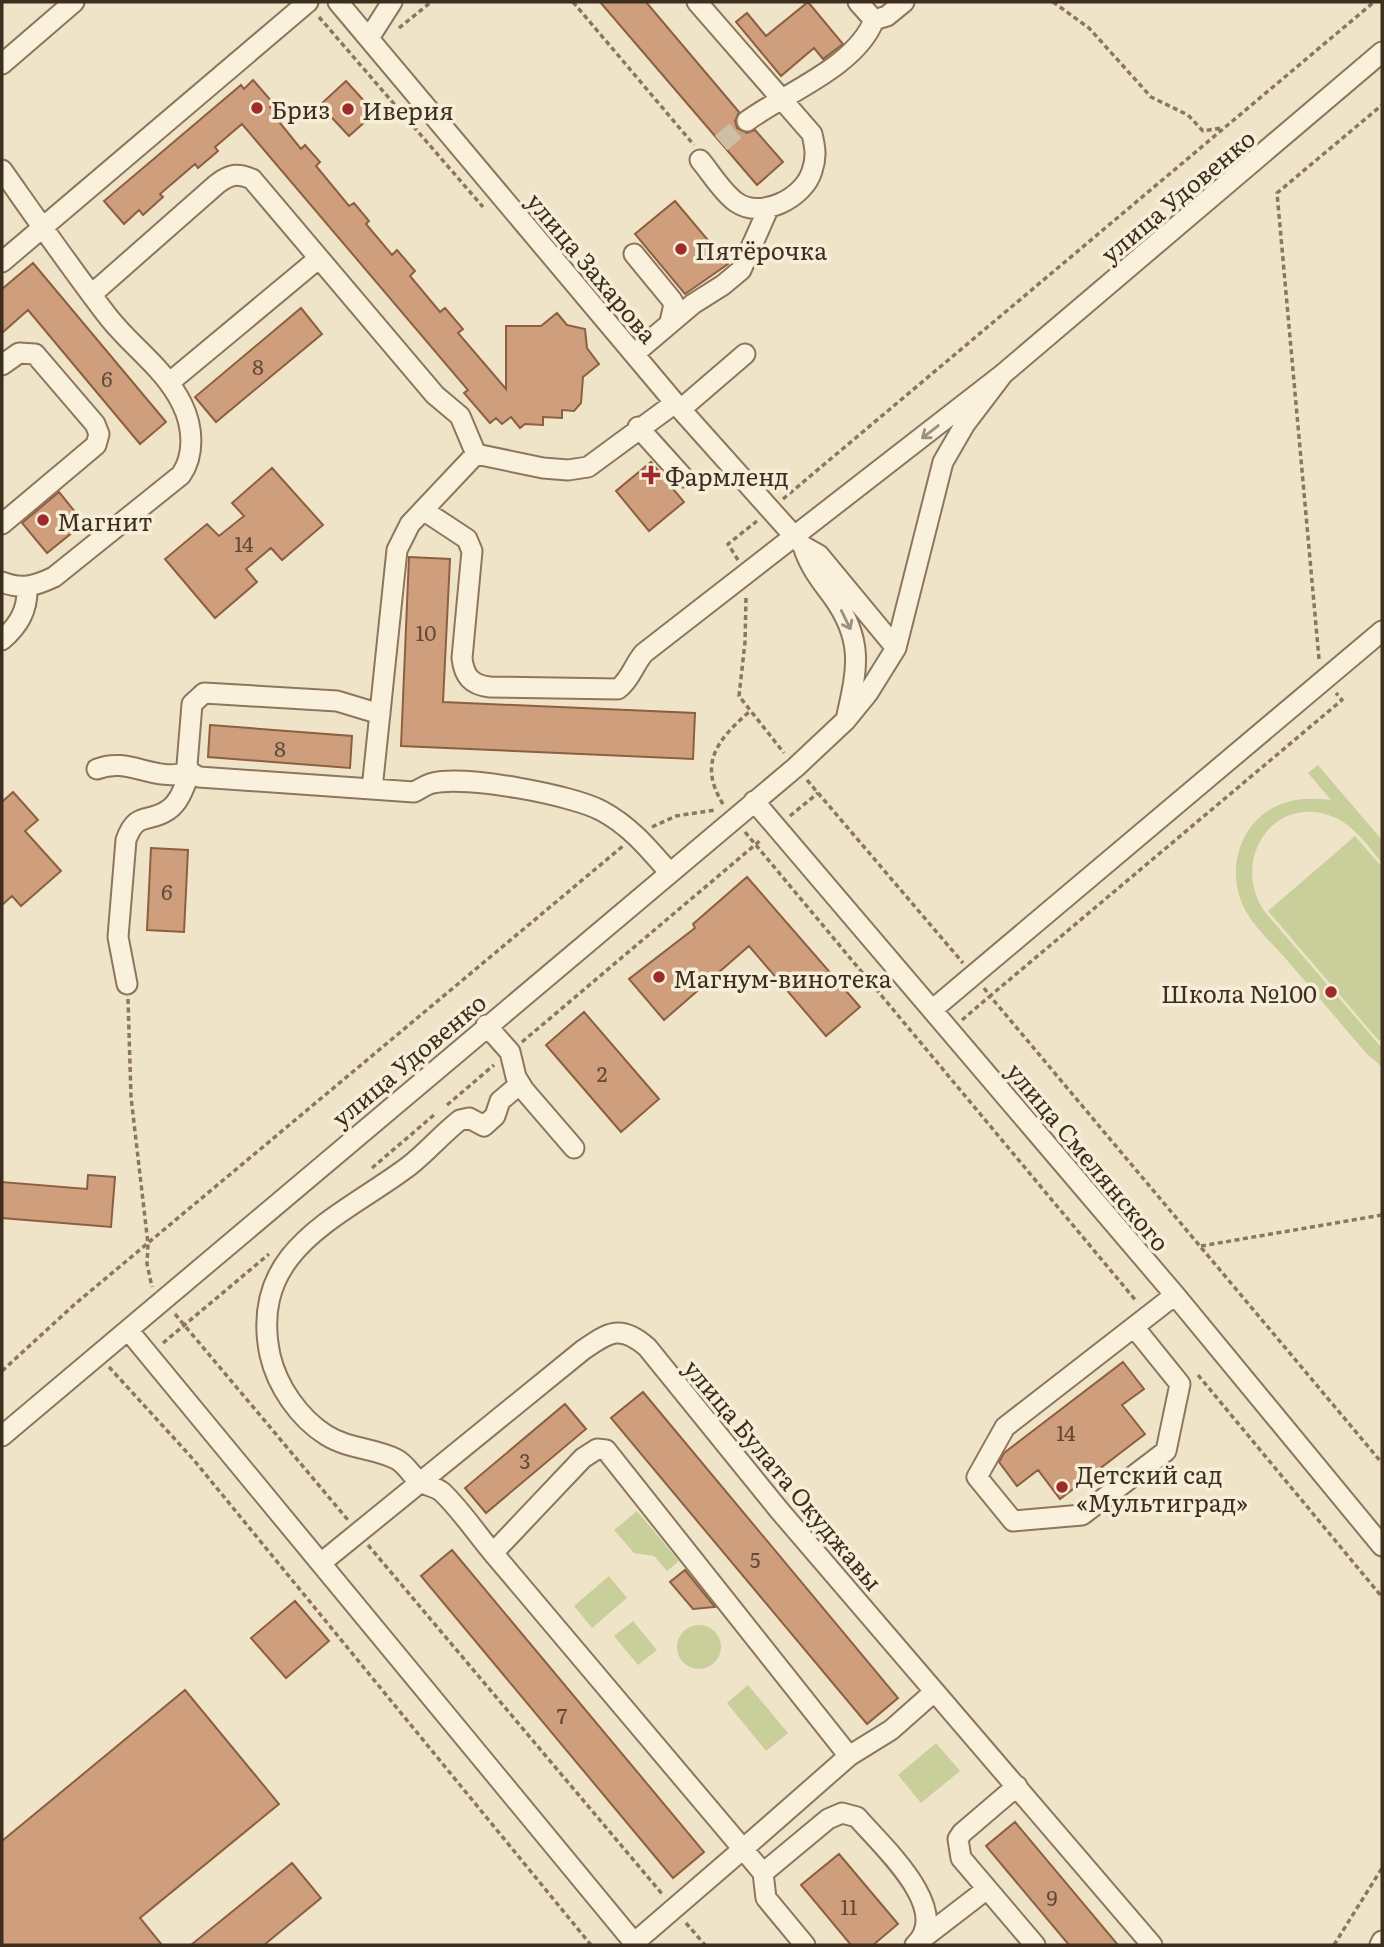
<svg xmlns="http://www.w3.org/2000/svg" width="1384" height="1947" viewBox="0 0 1384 1947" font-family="Literata,serif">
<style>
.green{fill:#c9cf9b}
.building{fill:#cf9f7d;stroke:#8d5f41;stroke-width:2}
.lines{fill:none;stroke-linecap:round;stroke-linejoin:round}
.minor-tunnel{stroke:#ccc0a6;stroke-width:19;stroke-dasharray:19 10;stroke-linecap:butt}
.minor-casing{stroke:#8d765c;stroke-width:23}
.path{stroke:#8d765c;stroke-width:3.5;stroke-dasharray:5 3.5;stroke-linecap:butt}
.minor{stroke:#faf1dc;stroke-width:19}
.oneway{stroke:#9c907e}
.poi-dot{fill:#9e2a2b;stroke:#f7eed8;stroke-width:2.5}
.labels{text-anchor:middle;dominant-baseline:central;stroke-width:7;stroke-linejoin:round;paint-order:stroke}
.number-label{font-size:21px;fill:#624a37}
.poi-label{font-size:24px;fill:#3d2e20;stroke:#f7eed8;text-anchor:start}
.street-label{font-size:24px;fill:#3d2e20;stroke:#f7eed8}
</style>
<rect width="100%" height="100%" fill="#f0e4c8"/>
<!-- green -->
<path class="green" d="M 1318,765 L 1382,840 L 1382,863 C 1369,847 1355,827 1336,818 C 1274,790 1229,861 1265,912 L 1382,1048 L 1382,1067 L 1366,1053 C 1339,1022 1313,990 1286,959 C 1269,940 1246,920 1239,895 C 1232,871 1237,843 1253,824 C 1274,800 1301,796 1331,800 L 1308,773 Z
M 1355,836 L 1382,867 L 1382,1038 L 1379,1041 L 1268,911 Z
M 637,1511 L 679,1561 L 667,1571 L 654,1556 L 634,1553 L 614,1530 Z
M 609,1576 L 627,1598 L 592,1628 L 574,1606 Z
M 633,1621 L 657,1650 L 638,1665 L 614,1636 Z
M677 1647a22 22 0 1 1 44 0a22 22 0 1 1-44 0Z
M 748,1685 L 788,1733 L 766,1751 L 727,1703 Z
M 936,1743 L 960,1771 L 921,1803 L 898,1775 Z"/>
<!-- building -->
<path class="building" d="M 600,2 L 646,2 L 739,112 L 735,121 L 737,128 L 747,133 L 755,130 L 783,162 L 757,185 Z
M 808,2 L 843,44 L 823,59 L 814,48 L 781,76 L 736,22 L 747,13 L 766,36 Z
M 253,80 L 274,104 L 270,107 L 282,121 L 280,123 L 301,149 L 305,145 L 320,162 L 316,166 L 349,206 L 354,203 L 369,221 L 366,224 L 392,255 L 397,250 L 415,271 L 410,276 L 440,312 L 445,308 L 463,329 L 458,333 L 506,389 L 506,326 L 541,326 L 557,313 L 567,325 L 585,329 L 587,348 L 599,364 L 583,377 L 581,403 L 574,411 L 562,410 L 562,418 L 543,417 L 543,425 L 525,424 L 520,428 L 511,417 L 502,424 L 496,418 L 490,423 L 464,393 L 468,390 L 242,124 L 215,147 L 218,151 L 198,168 L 195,164 L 160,194 L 163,197 L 143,215 L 139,210 L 124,224 L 104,201 L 241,85 L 244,89 Z
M 346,81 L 375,113 L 349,136 L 320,105 Z
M 675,201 L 728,264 L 685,294 L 635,234 Z
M 33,263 L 166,422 L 140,444 L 28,310 L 2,333 L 2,289 Z
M 301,308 L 322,334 L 216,422 L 195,397 Z
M 651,462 L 684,502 L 649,531 L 616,491 Z
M 272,468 L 323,525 L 282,560 L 271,548 L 246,569 L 257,582 L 215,618 L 165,559 L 207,524 L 219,536 L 244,516 L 232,503 Z
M 59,492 L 84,523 L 47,553 L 22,523 Z
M 409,557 L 450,559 L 443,702 L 695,713 L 693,759 L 401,746 Z
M 210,725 L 352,736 L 350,768 L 208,757 Z
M 13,792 L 38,820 L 25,831 L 61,871 L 21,906 L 12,896 L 2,905 L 2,802 Z
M 151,848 L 188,850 L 184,932 L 147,930 Z
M 747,877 L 860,1007 L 826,1036 L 749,946 L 664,1020 L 629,979 L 695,928 L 693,924 Z
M 584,1012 L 659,1099 L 621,1132 L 546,1045 Z
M 88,1175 L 115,1177 L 111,1227 L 2,1218 L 2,1182 L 87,1189 Z
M 1123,1362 L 1144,1389 L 1122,1405 L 1145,1434 L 1060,1499 L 1038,1470 L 1017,1486 L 999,1462 L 1004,1453 Z
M 643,1392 L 898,1698 L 867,1724 L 611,1418 Z
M 565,1404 L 586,1429 L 486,1513 L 465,1488 Z
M 452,1550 L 704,1852 L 673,1878 L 421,1576 Z
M 685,1570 L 715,1607 L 693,1609 L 670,1582 Z
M 295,1601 L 329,1641 L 286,1678 L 251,1638 Z
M 185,1690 L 279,1804 L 140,1918 L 162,1945 L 2,1945 L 2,1841 Z
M 1015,1822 L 1118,1945 L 1069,1945 L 986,1846 Z
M 839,1854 L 898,1924 L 873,1945 L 851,1945 L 801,1885 Z
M 292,1863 L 321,1898 L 264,1945 L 191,1945 Z"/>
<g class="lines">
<!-- minor-tunnel -->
<path class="minor-tunnel" d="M 721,143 L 747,121"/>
<!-- minor casing -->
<g class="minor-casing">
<path id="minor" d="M 338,2 L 675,403 L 803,546 C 809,566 821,581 833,597 C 863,639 858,667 847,715
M 697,2 L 812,134 C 815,147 817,157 812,171 C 804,198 761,220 736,202 C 722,192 711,173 700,160
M 858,2 L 874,20 L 887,16 L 904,2
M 369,38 L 392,2
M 2,64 L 74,2
M 747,121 C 785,93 856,67 874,20
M 2,170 C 36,218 70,267 106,314 C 130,346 164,367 182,404 C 193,426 195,455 181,475 L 54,577 C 35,586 22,590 2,582
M 634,254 L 671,299 L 674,304 L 670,322
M 2,262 L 308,2
M 92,294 L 217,184 C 230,174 237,173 252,179 L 435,395 L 460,416 L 476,454 L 410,524 L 397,550 L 372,789
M 634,354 L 693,304 L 723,285 L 741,270 L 769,207
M 2,365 L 19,353 L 35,354 L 95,424 L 99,434 L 96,445 L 2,524
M 170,382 L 318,259
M 681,409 L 745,354
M 638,427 L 683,477
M 476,454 L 543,468 L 568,470 L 588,467 L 675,403
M 423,510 L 467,539 L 472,551 L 462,658 C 464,676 471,685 490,687 L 618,689 C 631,679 634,664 644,653 L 1003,374 L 1382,52
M 803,546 L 819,555 L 896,648
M 2,640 C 19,625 28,610 27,587
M 380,714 L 337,701 L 204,693 L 192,704 L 187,765 L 190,772 L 199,777 L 414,792 C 420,789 427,784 433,783 C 465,775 573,795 602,811 C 630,826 648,848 669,872
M 97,769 C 130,756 152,783 190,772
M 754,801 L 1175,1295 L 1382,1546
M 127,984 L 118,937 L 126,840 C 137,810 148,824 168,810 C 180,802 185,785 190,772
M 932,1010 L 1382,631
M 486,1025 L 510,1052 L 516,1077 L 524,1090 L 574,1148
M 1134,1327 L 1180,1384 L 1166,1451 L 1082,1515 L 1013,1521 L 977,1477 L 1005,1427 L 1175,1295
M 128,1330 L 636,1945
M 2,1436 L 796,767 L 846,720 L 868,693 L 896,648 L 943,462 L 965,424 L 1003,374
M 493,1553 C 476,1533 461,1510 442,1492 C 435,1486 425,1486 419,1481 C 410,1474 406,1464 396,1459 C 374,1448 348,1449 326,1435 C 299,1418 277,1386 270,1355 C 248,1249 340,1218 409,1166 C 427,1152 442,1134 460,1120 L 469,1118 L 484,1126 L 495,1116 L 500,1101 L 520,1084
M 321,1563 L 583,1350 C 609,1332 621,1324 647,1347 L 779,1510 L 1152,1945
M 849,1756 L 606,1450 L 597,1449 L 583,1458 L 493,1553 L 743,1849 L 849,1756 L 891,1730 L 934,1692
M 1017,1786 L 962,1833 L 958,1839 L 961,1858 L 1035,1945
M 763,1873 L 828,1819 L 842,1813 L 857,1817 C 881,1845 954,1910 915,1945
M 922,1939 L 987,1889
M 634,1943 L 743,1849 L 763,1873 L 766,1898 L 805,1945
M 1380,1945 L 1382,1941"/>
</g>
<!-- path -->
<path class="path" d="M 573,2 L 694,145
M 1053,2 L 1089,28 L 1151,97 L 1188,115 L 1203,131 L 1221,128
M 319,17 L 483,207
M 399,28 L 431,2
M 783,499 L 1374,2
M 738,560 L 728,544 L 757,521
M 746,598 L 745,642 L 739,696 L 784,753
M 1319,659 L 1277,193 L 1382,105
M 807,780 L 963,963
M 723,804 C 698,764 717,740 749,712
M 790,816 L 818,793
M 652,827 L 676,816 L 715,810
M 745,832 L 1137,1302
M 984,988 L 990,996 L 1342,700 L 1336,693
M 128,999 L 131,1097 L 148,1244 L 147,1264 L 152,1287
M 962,1020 L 990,996 L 1382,1463
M 522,1042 L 762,839
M 447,1105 L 494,1065
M 372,1168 L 435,1114
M 1201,1246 L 1382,1215
M 175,1314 L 348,1520
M 163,1343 L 269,1254
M 109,1367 L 193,1459 L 591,1945
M 2,1371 L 75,1304 L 623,846
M 1198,1375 L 1382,1597
M 368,1545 L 663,1895
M 686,1923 L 705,1945
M 1334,1945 L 1382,1868"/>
<!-- minor -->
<use href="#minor" class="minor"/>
</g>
<!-- one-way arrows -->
<defs><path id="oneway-shaft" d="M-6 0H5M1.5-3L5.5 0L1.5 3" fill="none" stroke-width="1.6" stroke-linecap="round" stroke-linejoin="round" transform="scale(1.75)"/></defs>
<g class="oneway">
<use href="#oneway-shaft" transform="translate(930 432) rotate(142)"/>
<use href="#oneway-shaft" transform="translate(846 620) rotate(64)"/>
</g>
<!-- markers -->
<g class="poi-dot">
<circle cx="257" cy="108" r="7"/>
<circle cx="348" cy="109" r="7"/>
<circle cx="681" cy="249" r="7"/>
<path d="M647.5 464.5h7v7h7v7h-7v7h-7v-7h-7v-7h7z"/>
<circle cx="43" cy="520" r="7"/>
<circle cx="659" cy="977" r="7"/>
<circle cx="1331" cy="992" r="7"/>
<circle cx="1062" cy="1487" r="7"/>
</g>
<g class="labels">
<!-- number labels -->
<g class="number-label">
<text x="258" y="365">8</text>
<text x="107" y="377">6</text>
<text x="244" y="542">14</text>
<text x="426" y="631">10</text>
<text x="280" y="747">8</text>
<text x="167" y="890">6</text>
<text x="602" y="1072">2</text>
<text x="1066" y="1431">14</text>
<text x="525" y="1459">3</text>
<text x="755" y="1558">5</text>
<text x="562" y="1714">7</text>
<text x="1052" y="1896">9</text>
<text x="849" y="1905">11</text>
</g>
<!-- poi labels -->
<g class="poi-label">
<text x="271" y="108">Бриз</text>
<text x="362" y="109">Иверия</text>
<text x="695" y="249">Пятёрочка</text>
<text x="665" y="475">Фармленд</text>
<text x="57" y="520">Магнит</text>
<text x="673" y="977">Магнум-винотека</text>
<text x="1317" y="992" text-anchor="end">Школа №100</text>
<text x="1076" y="1473">Детский сад<tspan x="1076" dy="28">«Мультиград»</tspan></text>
</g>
<!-- street labels -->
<g class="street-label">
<text transform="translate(1177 195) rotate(-40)">улица Удовенко</text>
<text transform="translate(593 267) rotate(50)">улица Захарова</text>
<text transform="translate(408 1059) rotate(-40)">улица Удовенко</text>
<text transform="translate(1089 1156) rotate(50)">улица Смелянского</text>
<text transform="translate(784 1474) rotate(50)">улица Булата Окуджавы</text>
</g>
</g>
<!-- border -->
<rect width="1384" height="1947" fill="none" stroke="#3d2e20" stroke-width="7"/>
</svg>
